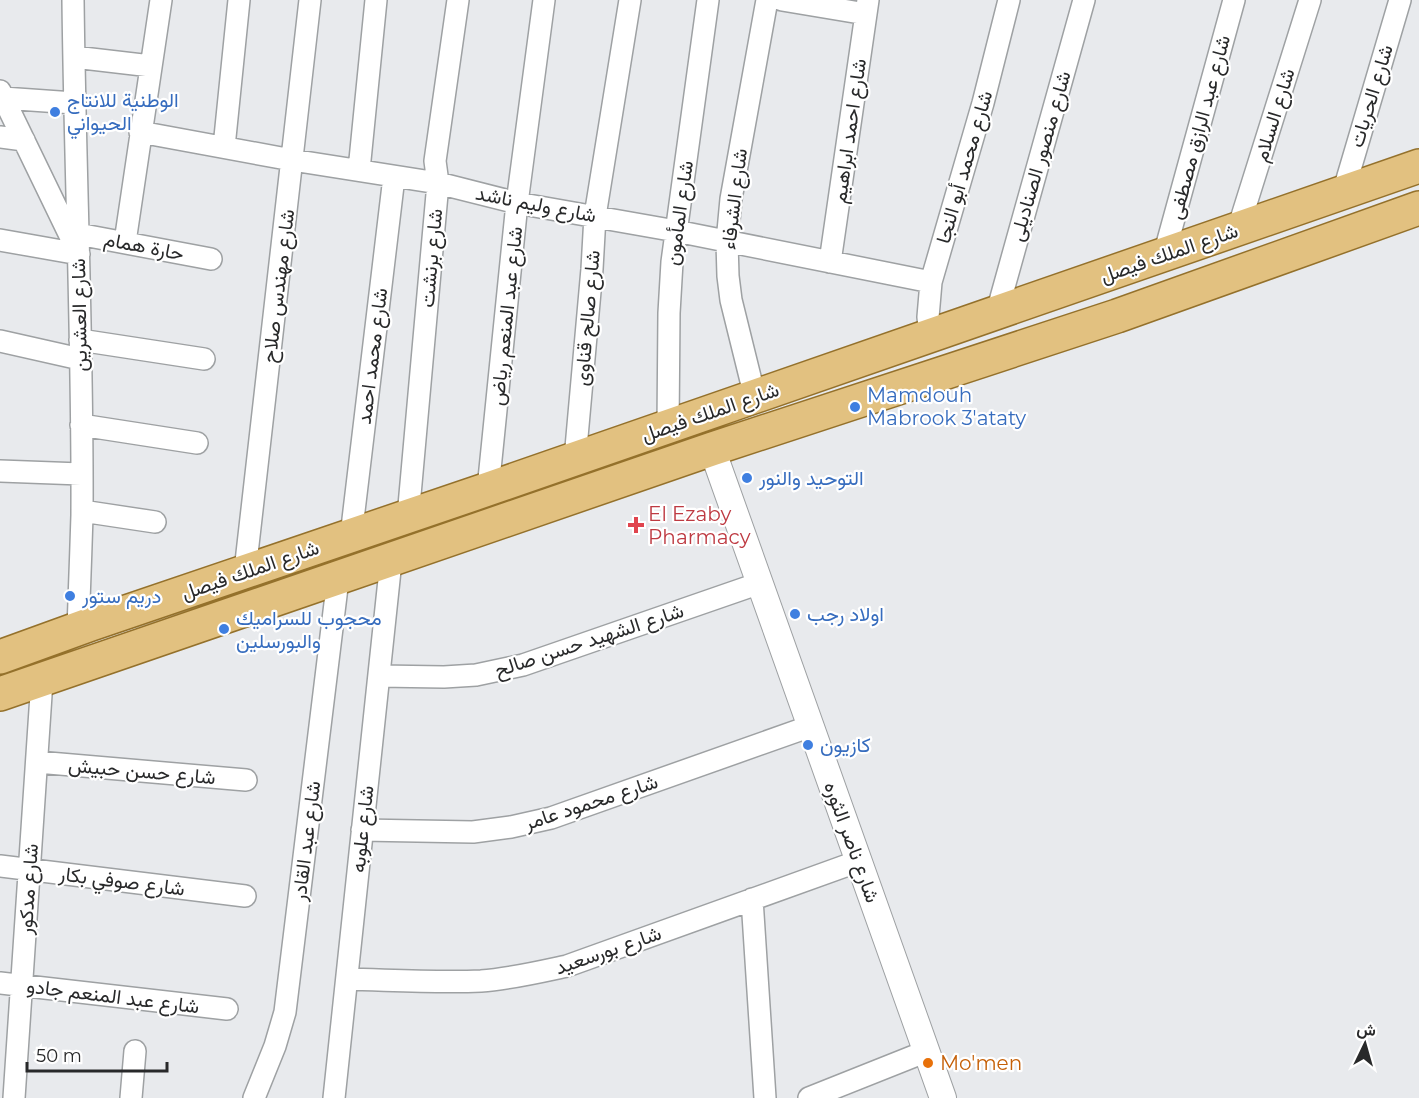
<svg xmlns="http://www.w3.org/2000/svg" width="1419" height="1098" viewBox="0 0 1419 1098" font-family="Montserrat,Vazirmatn,sans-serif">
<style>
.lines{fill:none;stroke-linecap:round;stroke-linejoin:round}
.minor-casing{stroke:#9ea1a3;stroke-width:24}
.tertiary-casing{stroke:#9ea1a3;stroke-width:28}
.primary-casing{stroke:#94712b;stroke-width:36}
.minor{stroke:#fff;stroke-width:21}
.tertiary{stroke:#fff;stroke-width:26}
.primary{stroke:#e2c180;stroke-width:33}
.shop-dot{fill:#3f7fe0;stroke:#fff;stroke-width:2}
.health-dot{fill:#e0444e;stroke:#fff;stroke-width:2}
.food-dot{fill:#e8710a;stroke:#fff;stroke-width:2}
.labels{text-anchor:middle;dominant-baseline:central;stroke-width:4.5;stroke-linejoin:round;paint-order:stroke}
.street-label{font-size:20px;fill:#28292a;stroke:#fff}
.shop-label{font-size:20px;fill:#366cbe;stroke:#fff;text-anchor:start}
.health-label{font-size:20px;fill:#be3a42;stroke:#fff;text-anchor:start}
.food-label{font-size:20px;fill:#c56008;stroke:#fff;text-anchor:start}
</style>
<rect width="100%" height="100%" fill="#e8eaed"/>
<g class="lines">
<!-- minor casing -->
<g class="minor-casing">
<path id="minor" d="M 73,0 C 75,172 83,344 82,515 C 81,553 79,592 78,629
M 782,0 L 866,14
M 74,57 L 151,66
M 0,91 L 75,246
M 3,98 L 74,103
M 140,132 L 292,160 L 438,183 L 517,203 L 676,231 L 931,282
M 0,137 L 24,140
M 224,147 L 239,0
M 359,170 L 376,0
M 1343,193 L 1400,0
M 1238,229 L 1310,0
M 78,234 L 211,259
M 0,240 L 79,254
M 125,242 L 161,0
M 1164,255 L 1234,0
M 830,262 L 868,0
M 997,312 L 1084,0
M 930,335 L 928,317 L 931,282 L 983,103 L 1009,0
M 80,340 L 204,359
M 0,341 L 80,359
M 755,397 L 731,300 L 728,276 L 727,242 L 731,199 L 767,0
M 81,425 L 197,443
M 668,427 L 669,313 L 672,262 L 708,0
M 575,459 L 592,269 L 595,216 L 630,0
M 0,471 L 81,474
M 488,489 L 517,203 L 544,0
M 82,511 L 155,522
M 408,517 L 438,183 L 435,161 L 458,0
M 351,536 L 394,177
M 245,571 L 310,0
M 379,676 L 444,677 L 476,675 L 523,665 L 760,583
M 37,762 L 246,780
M 362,830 L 473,832 L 511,827 L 551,818 L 811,726
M 0,866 L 245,896
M 752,899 L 765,1098
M 347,979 C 391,980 436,983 481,981 C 510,979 539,972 567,966 L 859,861
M 0,983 L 227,1009
M 14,1098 L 42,680
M 131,1098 L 135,1051
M 254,1098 L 275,1046 L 285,1012 L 338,579
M 334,1098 L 391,561
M 809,1098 L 927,1051"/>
</g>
<!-- tertiary casing -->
<g class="tertiary-casing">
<path id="tertiary" d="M 712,449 L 943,1098"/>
</g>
<!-- primary casing -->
<g class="primary-casing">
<path id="primary" d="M 0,657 L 91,624 L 488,489 L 1419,166
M 0,694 L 712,449 L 1117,316 L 1419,208"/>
</g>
<!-- minor -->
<use href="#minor" class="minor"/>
<!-- tertiary -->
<use href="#tertiary" class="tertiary"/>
<!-- primary -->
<use href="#primary" class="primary"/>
</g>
<!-- markers -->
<g class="shop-dot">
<circle cx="55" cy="112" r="6"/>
<circle cx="855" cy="407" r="6"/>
<circle cx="747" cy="478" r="6"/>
<circle cx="70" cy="596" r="6"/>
<circle cx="795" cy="614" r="6"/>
<circle cx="224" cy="629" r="6"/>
<circle cx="808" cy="745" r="6"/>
</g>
<path class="health-dot" d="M633 516h6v6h6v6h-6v6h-6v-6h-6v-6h6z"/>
<circle class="food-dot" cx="928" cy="1063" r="6"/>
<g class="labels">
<!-- street labels -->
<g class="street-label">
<text transform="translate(1371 96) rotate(-73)">شارع الحريات</text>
<text transform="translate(1274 115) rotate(-73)">شارع السلام</text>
<text transform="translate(1199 127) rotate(-75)">شارع عبد الرازق مصطفى</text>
<text transform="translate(849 131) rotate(-82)">شارع احمد ابراهيم</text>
<text transform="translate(1040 156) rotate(-74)">شارع منصور الصناديلى</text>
<text transform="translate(964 167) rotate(-74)">شارع محمد أبو النجا</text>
<text transform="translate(734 199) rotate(-83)">شارع الشرفاء</text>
<text transform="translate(536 204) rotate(11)">شارع وليم ناشد</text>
<text transform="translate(679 213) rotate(-82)">شارع المأمون</text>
<text transform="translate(144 246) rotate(11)">حارة همام</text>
<text transform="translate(1169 253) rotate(-19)">شارع الملك فيصل</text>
<text transform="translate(431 258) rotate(-85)">شارع برنشت</text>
<text transform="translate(278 286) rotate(-83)">شارع مهندس صلاح</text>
<text transform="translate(79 315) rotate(-91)">شارع العشرين</text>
<text transform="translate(506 316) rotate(-84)">شارع عبد المنعم رياض</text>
<text transform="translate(587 318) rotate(-85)">شارع صالح قناوى</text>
<text transform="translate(372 356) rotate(-83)">شارع محمد احمد</text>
<text transform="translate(710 412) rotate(-19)">شارع الملك فيصل</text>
<text transform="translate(250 570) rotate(-19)">شارع الملك فيصل</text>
<text transform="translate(589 640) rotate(-18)">شارع الشهيد حسن صالح</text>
<text transform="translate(142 771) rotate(5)">شارع حسن حبيش</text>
<text transform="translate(591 802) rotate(-18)">شارع محمود عامر</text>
<text transform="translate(362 829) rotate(-84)">شارع علوبه</text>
<text transform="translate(306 841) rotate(-83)">شارع عبد القادر</text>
<text transform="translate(852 842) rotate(70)">شارع ناصر الثوره</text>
<text transform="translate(122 881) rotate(7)">شارع صوفي بكار</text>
<text transform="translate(28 889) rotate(-86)">شارع مدكور</text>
<text transform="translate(608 950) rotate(-19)">شارع بورسعيد</text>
<text transform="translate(113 996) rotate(7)">شارع عبد المنعم جادو</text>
</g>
<!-- shop labels -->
<g class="shop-label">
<text x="67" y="100">الوطنية للانتاج<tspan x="67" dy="23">الحيواني</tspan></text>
<text x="867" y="395">Mamdouh<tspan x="867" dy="23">Mabrook 3'ataty</tspan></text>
<text x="759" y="478">التوحيد والنور</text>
<text x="82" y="596">دريم ستور</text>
<text x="807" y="614">اولاد رجب</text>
<text x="236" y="618">محجوب للسراميك<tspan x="236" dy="23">والبورسلين</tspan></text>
<text x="820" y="745">كازيون</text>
</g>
<!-- health labels -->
<g class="health-label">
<text x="648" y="514">El Ezaby<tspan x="648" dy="23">Pharmacy</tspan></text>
</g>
<!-- food labels -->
<g class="food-label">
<text x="940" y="1063">Mo'men</text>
</g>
</g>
<!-- north arrow -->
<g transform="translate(1365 1044) rotate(5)" stroke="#ffffff" stroke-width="4.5" paint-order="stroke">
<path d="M0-4.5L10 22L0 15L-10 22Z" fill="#28292a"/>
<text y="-9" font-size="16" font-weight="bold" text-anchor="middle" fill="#28292a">ش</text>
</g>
<!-- scale -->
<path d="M27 1062v9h140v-9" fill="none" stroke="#28292a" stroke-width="3"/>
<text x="36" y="1062" font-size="18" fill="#28292a" stroke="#ffffff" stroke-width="4.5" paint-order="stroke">50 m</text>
</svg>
